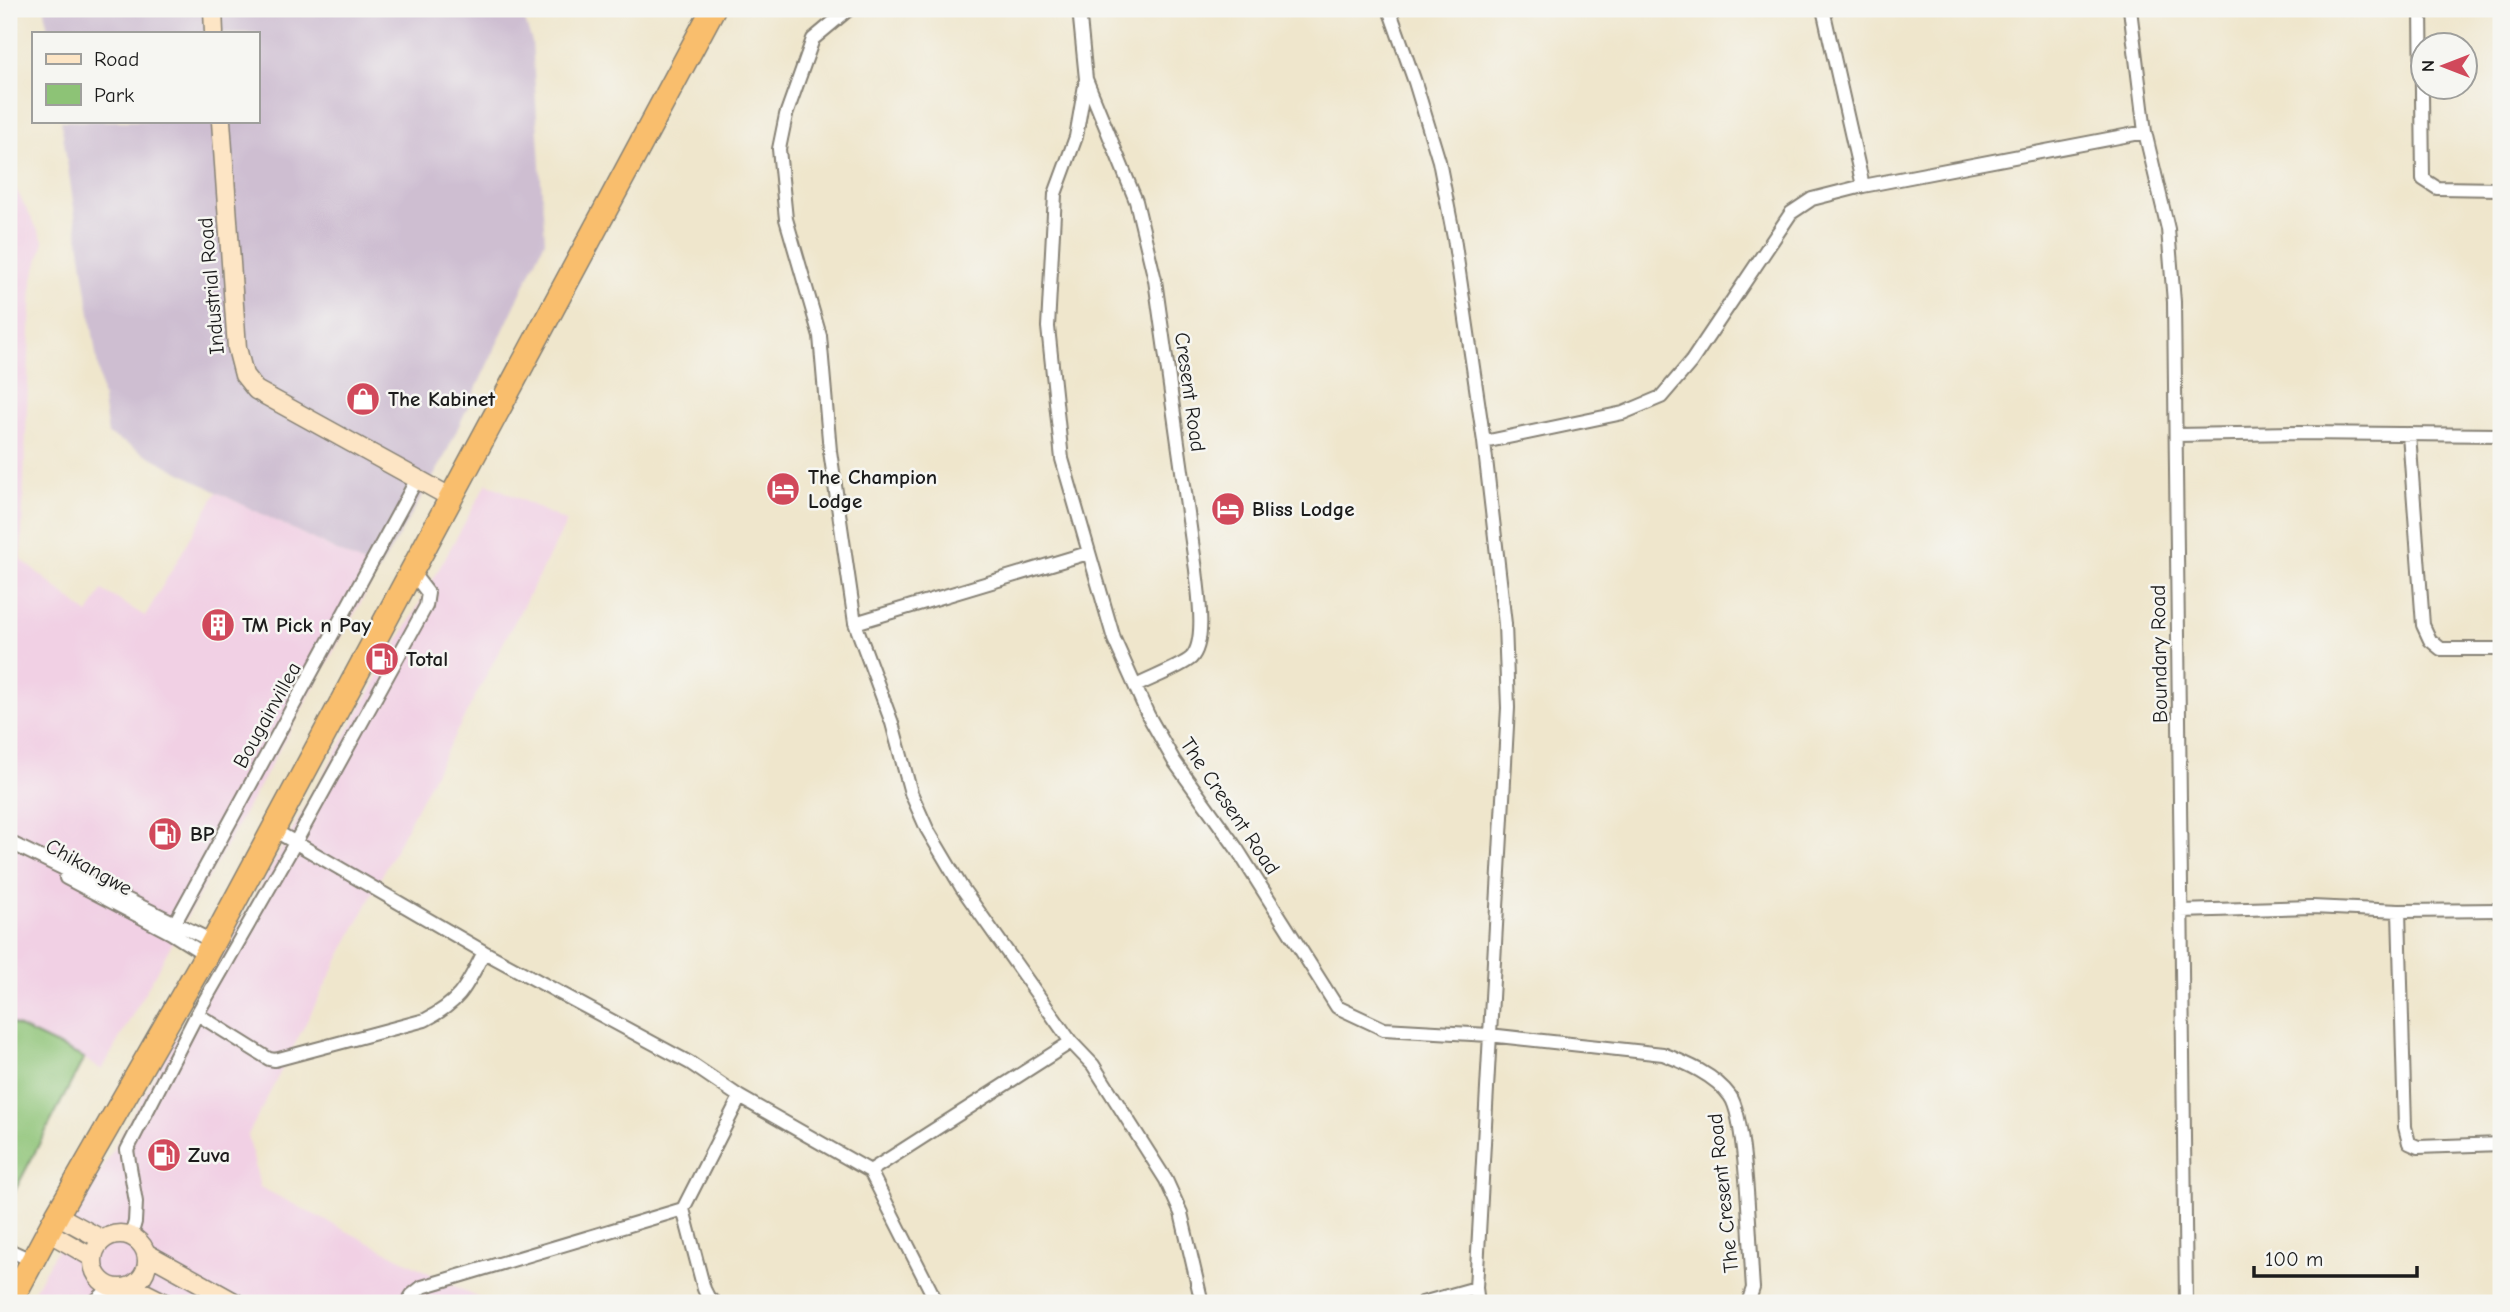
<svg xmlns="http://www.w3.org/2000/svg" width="2510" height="1312" viewBox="0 0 2510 1312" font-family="'Comic Neue',sans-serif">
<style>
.built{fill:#f1d0e4}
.industrial{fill:#cebed1}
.green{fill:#8dc376;stroke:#547049;stroke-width:2}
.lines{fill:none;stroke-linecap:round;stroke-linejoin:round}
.street-casing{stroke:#868174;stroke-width:16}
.secondary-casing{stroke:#868174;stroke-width:21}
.highway-casing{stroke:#868174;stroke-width:26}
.street{stroke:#fff;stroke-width:12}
.secondary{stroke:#fde5c5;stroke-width:18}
.highway{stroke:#f9be6d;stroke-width:23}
.labels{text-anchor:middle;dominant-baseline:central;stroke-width:5;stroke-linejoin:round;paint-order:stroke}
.street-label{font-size:21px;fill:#1c1c1c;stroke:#f6f6f2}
.poi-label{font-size:21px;font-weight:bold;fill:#1c1c1c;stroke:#f6f6f2;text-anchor:start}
</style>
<rect width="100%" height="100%" fill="#f6f6f2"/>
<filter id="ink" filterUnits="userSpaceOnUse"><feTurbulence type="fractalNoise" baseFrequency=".0143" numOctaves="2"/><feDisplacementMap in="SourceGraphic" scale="14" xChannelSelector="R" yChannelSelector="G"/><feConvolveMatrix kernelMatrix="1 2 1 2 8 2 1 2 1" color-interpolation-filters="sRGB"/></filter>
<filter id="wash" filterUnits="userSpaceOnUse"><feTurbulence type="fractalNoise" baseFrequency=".00686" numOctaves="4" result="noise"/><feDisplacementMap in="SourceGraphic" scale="28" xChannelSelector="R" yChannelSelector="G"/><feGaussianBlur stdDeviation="1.57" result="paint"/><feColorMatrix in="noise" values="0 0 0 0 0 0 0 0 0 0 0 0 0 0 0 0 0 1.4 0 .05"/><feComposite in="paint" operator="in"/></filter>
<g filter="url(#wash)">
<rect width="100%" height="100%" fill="#efe6cc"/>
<!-- built -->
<path class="built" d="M 9,176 L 44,242 L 32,282 L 21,559 L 88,614 L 102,590 L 145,616 L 217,492 L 378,571 L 102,1070 L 83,1058 L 9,1022 Z
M 487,483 L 567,522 L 426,790 L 248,1135 L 260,1187 L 488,1303 L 27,1303 Z"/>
<!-- industrial -->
<path class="industrial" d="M 45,9 L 521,9 L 532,42 L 545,241 L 442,462 L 378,571 L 217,492 L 108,434 L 61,121 L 257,121 L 257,33 L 48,33 Z"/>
<!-- green -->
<path class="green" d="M 9,1022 L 84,1058 L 9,1202 Z"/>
</g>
<g filter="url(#ink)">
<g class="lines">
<!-- street casing -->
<g class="street-casing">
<path id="street" d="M 849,9 L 813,39 L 786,115 L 779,149 L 786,219 L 820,336 L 830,451 L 855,623 L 892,723 L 911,793 L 927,829 L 962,888 L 1071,1042 L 1093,1065 L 1166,1180 L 1181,1213 L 1202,1303
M 1079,9 L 1086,79 L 1076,137 L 1055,194 L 1048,327 L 1062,459 L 1114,639 L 1148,715 L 1174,761 L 1237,849 L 1337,1007 L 1384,1029 L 1489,1035 L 1663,1054 C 1686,1063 1715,1075 1730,1096 C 1747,1118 1750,1253 1753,1288 L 1748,1303
M 1389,9 L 1415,82 L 1439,161 L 1454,238 L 1484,442 L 1505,624 L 1508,708 L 1476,1288 L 1478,1303
M 1823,9 L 1863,186
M 2130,9 L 2145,132 L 2168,229 L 2174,302 L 2186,1303
M 2421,9 L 2423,179 L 2437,188 L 2501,189
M 1086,79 L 1136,201 L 1155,280 L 1196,570 C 1198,591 1207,642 1191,658 C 1181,667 1149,679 1136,686
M 2409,434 L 2423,625 L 2430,640 L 2441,649 L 2501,649
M 2176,435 L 2299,433 L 2501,435
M 1484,442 L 1623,413 L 1661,397 L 1691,362 L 1791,213 L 1812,199 L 1863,186 L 2145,132
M 855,623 L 1088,553
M 272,829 L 484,952 L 690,1063 L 740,1097 L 870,1171 L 937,1303
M 9,842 L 212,941
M 66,878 L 171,933 L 206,955
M 2181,911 L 2312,907 L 2399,911 L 2501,910
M 2399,911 L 2405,1127 L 2409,1143 L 2418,1147 L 2501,1144
M 170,932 L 417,479
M 197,1014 L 269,1059 L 275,1060 L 425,1020 C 461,1001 466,987 484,952
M 870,1171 L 1071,1042
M 683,1209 L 704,1289 L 708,1297 L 715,1303
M 131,1236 L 135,1222 L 136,1202 L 127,1150 L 197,1014 L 295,843 L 426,606 L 428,593 L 411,571
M 9,1250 L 33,1261
M 93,1303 L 111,1287
M 407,1303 L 412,1295 L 422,1287 L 683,1209 L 740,1097
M 1422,1303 L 1476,1288"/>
</g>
<!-- secondary casing -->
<g class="secondary-casing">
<path id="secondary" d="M 213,9 L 214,33
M 221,121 L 237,348 L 244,375 L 256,390 L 450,497
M 57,1215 L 103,1240
M 48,1232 L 93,1258
M93 1261a27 27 0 1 1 54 0a27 27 0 1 1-54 0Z
M 146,1253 L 236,1303
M 131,1286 L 165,1303"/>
</g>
<!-- highway casing -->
<g class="highway-casing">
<path id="highway" d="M 10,1303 L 57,1215 L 206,955 L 713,9"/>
</g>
<!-- street -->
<use href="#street" class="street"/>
<!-- secondary -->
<use href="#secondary" class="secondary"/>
<!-- highway -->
<use href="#highway" class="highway"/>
</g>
</g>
<!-- icons -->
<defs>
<g id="shop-disc" transform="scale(1.75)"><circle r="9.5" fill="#d1495b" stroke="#f6f6f2"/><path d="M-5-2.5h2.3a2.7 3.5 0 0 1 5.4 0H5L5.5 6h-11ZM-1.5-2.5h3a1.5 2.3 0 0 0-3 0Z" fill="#fff"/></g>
<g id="hotel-disc" transform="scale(1.75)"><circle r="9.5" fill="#d1495b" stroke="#f6f6f2"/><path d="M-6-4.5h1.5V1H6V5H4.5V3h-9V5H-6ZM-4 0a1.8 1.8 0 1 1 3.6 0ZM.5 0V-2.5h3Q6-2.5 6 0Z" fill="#fff"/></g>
<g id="building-disc" transform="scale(1.75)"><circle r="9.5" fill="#d1495b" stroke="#f6f6f2"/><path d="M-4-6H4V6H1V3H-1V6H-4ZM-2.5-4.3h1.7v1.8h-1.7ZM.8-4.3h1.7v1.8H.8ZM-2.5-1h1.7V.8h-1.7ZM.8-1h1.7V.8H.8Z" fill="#fff"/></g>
<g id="fuel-disc" transform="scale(1.75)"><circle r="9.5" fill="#d1495b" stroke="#f6f6f2"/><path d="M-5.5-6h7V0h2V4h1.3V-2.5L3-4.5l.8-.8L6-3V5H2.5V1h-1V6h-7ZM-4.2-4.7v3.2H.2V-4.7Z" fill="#fff"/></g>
</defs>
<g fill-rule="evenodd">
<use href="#shop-disc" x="363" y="399"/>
<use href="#hotel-disc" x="783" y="489"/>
<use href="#hotel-disc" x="1228" y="509"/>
<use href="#building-disc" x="218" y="625"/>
<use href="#fuel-disc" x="382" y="659"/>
<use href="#fuel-disc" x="165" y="834"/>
<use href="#fuel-disc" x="164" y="1155"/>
</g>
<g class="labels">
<!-- street labels -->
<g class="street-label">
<text transform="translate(211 286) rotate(-95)">Industrial Road</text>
<text transform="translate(1190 392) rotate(82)">Cresent Road</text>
<text transform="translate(2159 654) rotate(-91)">Boundary Road</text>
<text transform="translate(267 715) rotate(-61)">Bougainvillea</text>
<text transform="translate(1230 806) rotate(56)">The Cresent Road</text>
<text transform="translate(89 867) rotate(29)">Chikangwe</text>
<text transform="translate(1723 1193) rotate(-96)">The Cresent Road</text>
</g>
<!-- poi labels -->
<g class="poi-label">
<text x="388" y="399">The Kabinet</text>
<text x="808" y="477">The Champion<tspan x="808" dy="24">Lodge</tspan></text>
<text x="1252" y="509">Bliss Lodge</text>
<text x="242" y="625">TM Pick n Pay</text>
<text x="406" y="659">Total</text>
<text x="190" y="834">BP</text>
<text x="188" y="1155">Zuva</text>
</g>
</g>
<!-- margin -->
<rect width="2510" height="1312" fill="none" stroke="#f6f6f2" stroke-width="35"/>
<!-- legend -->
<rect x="32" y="32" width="228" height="91" fill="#f6f6f2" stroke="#9f9f9c" stroke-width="2"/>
<rect x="46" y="54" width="35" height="10" fill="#fde5c5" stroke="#9f9f9c" stroke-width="2"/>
<text x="94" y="66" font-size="21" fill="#1c1c1c">Road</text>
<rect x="46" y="84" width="35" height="21" fill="#8dc376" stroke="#9f9f9c" stroke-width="2"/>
<text x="94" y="102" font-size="21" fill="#1c1c1c">Park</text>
<!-- north arrow -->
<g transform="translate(2444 66) rotate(270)"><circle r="33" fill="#f6f6f2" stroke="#9f9f9c" stroke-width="2"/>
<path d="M0-5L12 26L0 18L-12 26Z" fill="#d1495b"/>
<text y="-10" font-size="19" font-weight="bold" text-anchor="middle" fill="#1c1c1c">N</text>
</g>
<!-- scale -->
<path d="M2254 1266v10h163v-10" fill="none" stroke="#1c1c1c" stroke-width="3.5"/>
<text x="2265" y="1266" font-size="21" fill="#1c1c1c" stroke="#f6f6f2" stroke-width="5" paint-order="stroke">100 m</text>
</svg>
